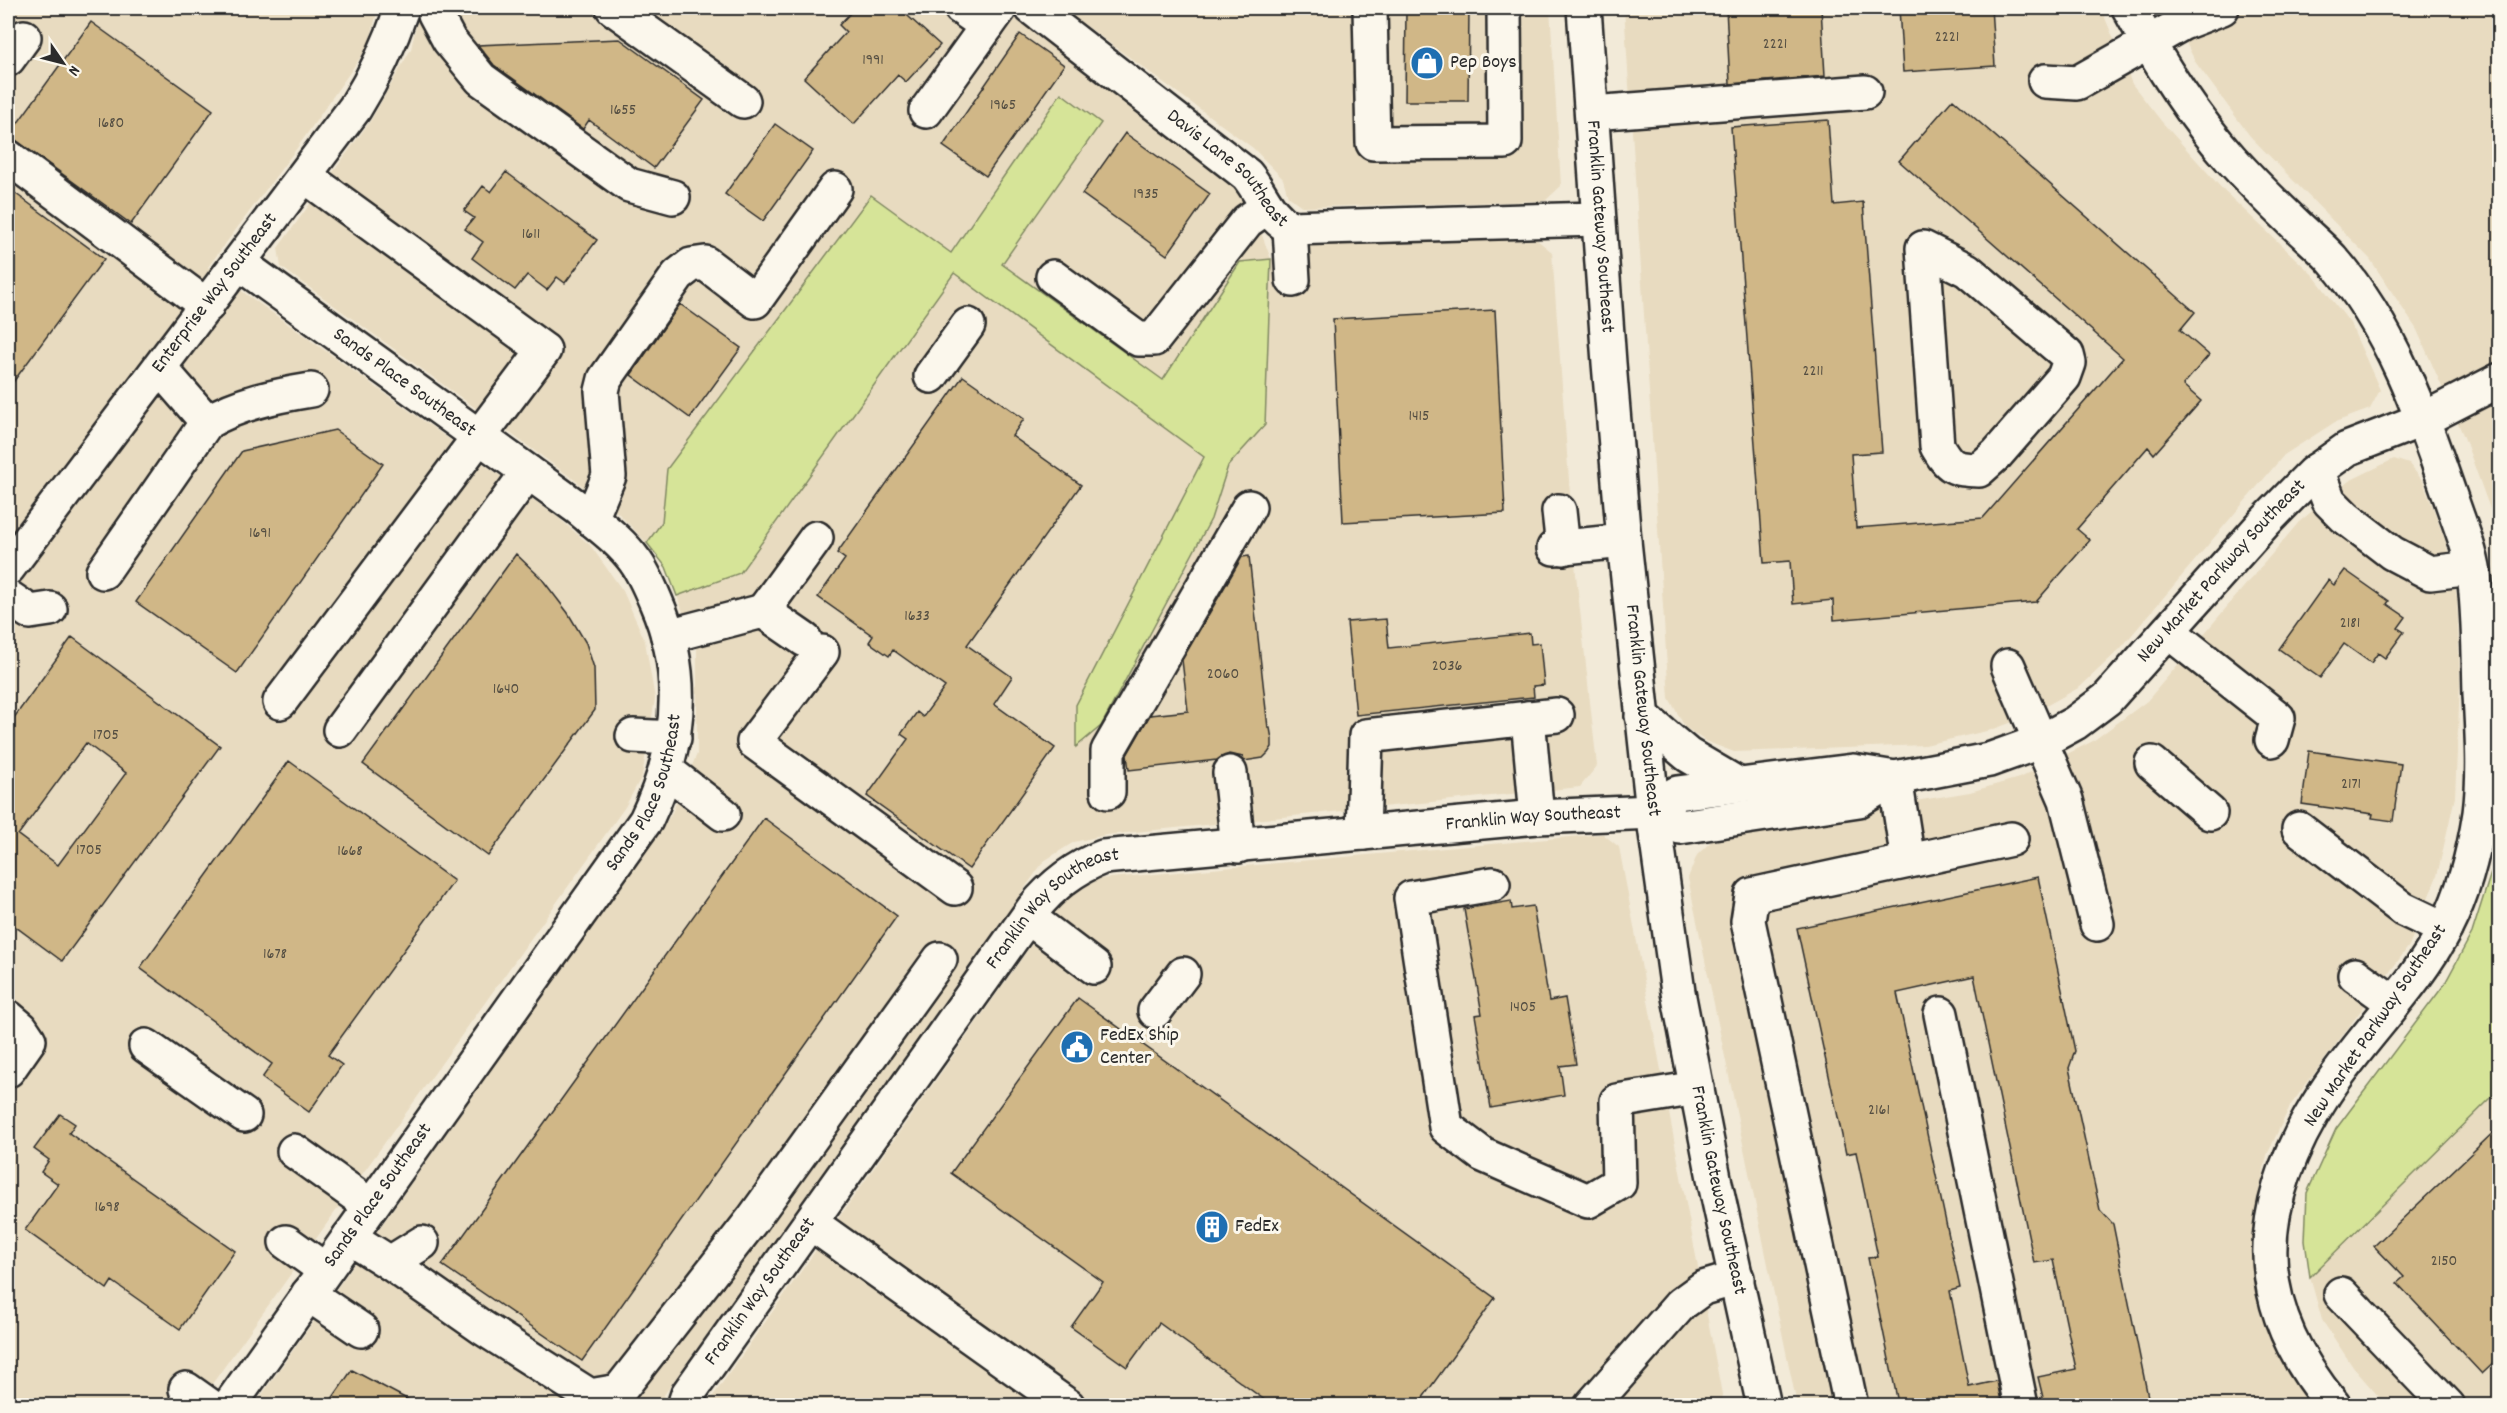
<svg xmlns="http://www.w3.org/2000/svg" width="2507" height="1413" viewBox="0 0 2507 1413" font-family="Dekko,sans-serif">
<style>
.built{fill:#e8dbc0}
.green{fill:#d6e498;stroke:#808862;stroke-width:1.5}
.building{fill:#d0b787;stroke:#2b2b2b;stroke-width:1.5;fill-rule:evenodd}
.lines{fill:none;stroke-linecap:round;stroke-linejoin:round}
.minor-casing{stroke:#2b2b2b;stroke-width:38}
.minor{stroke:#fbf7ec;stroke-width:33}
.labels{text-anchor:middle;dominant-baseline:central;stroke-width:6;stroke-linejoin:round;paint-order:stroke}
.number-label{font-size:16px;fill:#544e42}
.poi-label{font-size:20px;fill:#2b2b2b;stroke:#fbf7ec;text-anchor:start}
.street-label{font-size:20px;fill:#2b2b2b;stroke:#fbf7ec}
</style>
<rect width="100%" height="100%" fill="#f2ead8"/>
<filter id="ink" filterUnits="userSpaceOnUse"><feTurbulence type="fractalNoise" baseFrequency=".0167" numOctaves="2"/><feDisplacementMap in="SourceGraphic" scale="12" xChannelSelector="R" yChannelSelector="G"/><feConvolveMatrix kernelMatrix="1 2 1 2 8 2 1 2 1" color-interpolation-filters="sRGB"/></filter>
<g filter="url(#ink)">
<!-- built -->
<path class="built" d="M 8,8 L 378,8 L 369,45 L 297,148 L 208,267 L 555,515 L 590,545 L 623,591 L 645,641 L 655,699 L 642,776 L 625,807 L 197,1405 L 8,1405 Z
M 420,8 L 1008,8 L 1228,174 L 1249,201 L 1271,259 L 1313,245 L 1531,235 L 1552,252 L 1576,574 L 1597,766 L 1580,787 L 1106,835 L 1074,842 L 1044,861 L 664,1395 L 661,1405 L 254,1406 L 671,815 L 697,754 L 697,649 L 677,596 L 740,573 L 954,272 L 1204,457 L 1076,705 L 1101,726 L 1211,519 L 1228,466 L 1265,425 L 1240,262 L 1163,380 L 1002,264 L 1101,123 L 1061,93 L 950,253 L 872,196 L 667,469 L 663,522 L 647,543 L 619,514 L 576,481 L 281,267 L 278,248 L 371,120 L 411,49 Z
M 1062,8 L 1550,8 L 1561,186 L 1545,201 L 1303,207 L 1288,196 L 1283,179 L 1253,148 Z
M 1624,8 L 2101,8 L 2132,84 L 2162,122 L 2225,192 L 2313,275 L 2350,323 L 2380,390 L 2370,409 L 2335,422 L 2284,455 L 2120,649 L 2080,687 L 2026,717 L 1991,730 L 1925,745 L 1734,752 L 1705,741 L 1685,727 L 1669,698 Z
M 2169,8 L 2499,8 L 2499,534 L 2464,437 L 2417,330 L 2370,259 L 2250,136 L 2196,63 Z
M 2394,459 L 2409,464 L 2423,481 L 2446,543 L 2457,597 L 2460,684 L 2455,797 L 2437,876 L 2409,946 L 2290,1106 L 2267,1155 L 2254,1218 L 2253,1279 L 2269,1332 L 2301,1389 L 2315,1405 L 1797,1405 L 1688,878 L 1697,855 L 1720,833 L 1970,792 L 2019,778 L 2093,741 L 2147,701 L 2299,522 L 2349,481 Z
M 1603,834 L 1619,847 L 1724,1405 L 706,1406 L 1058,907 L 1074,891 L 1099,879 Z
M 2495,1094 L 2499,1094 L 2499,1405 L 2386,1405 L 2353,1367 L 2322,1320 L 2310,1277 Z"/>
<!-- green -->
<path class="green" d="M 1061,93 L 1101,123 L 1002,264 L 1163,380 L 1240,262 L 1271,259 L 1265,425 L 1228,466 L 1211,519 L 1101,726 L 1076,747 L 1076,705 L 1204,457 L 954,273 L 740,573 L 677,596 L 666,567 L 647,543 L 662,522 L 667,469 L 871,195 L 951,253 Z
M 2499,839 L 2499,1094 L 2495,1094 L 2310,1277 L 2305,1241 L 2307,1193 L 2336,1129 L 2444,985 L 2472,933 L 2497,854 Z"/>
<!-- building -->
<path class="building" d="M 855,8 L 899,8 L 940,45 L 906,82 L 898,75 L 854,124 L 804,78 L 846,32 L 839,25 Z
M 1406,8 L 1469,8 L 1468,101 L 1405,101 Z
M 1726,8 L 1821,8 L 1825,76 L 1730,84 Z
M 1899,8 L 1991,8 L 1995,66 L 1903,72 Z
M 91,22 L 213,110 L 131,224 L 9,135 Z
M 1020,34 L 1064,65 L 986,176 L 943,146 Z
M 620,39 L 704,100 L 654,168 L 589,120 L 583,129 L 494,65 L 478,45 Z
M 1953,99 L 2195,312 L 2180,330 L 2209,355 L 2183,385 L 2201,401 L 2154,454 L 2148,447 L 2077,529 L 2090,540 L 2036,602 L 1834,620 L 1833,600 L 1793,604 L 1790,561 L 1764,563 L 1731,127 L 1828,120 L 1834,205 L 1863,202 L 1882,452 L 1851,454 L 1856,528 L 1983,518 L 2123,358 L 1899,161 Z
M 775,124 L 813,151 L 763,221 L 725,194 Z
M 1125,133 L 1210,194 L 1167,255 L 1082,194 Z
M 506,172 L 597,240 L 565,283 L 557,277 L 547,290 L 527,275 L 515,290 L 472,258 L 483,242 L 465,229 L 474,218 L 464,211 L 483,186 L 491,192 Z
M 8,188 L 104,259 L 8,389 Z
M 680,304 L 741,348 L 690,418 L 631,375 Z
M 1495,310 L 1505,513 L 1343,522 L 1333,319 Z
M 963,376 L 1024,419 L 1012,436 L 1081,485 L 967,645 L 1012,677 L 994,704 L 1055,748 L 969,869 L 867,796 L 908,739 L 901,734 L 917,712 L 923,717 L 945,687 L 893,650 L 889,656 L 869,642 L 873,636 L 818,597 L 845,559 L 837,553 Z
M 335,430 L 383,464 L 237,673 L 136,602 L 242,451 Z
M 516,554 L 542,579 L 568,613 L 586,643 L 594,668 L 595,710 L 488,856 L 363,764 Z
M 1249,556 L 1268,728 L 1270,728 L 1272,739 L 1272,747 L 1268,753 L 1263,758 L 1244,761 L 1243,757 L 1229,754 L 1217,760 L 1129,770 L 1127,755 L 1150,715 L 1188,711 L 1182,660 L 1242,557 Z
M 2345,570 L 2389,601 L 2387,604 L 2406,617 L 2398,628 L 2404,632 L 2385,658 L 2378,653 L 2371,663 L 2344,644 L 2320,678 L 2279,649 L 2328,580 L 2334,585 Z
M 1386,619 L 1389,648 L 1530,633 L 1531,644 L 1540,643 L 1544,685 L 1533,686 L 1534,697 L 1356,715 L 1347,622 Z
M 72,637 L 220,746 L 62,961 L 8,921 L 8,726 ZM 86,743 L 126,773 L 58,865 L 18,835 Z
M 2309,751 L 2401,764 L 2393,821 L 2372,818 L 2373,814 L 2302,804 Z
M 289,761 L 454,881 L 328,1055 L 342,1065 L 309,1112 L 262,1078 L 272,1064 L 140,968 Z
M 764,818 L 897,916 L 582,1361 L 442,1265 Z
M 2038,877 L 2075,1051 L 2069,1068 L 2100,1210 L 2113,1224 L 2148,1397 L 2109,1406 L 2045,1406 L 2038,1377 L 2076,1369 L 2053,1260 L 2034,1263 L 1974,976 L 1897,993 L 1960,1288 L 1950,1291 L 1969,1387 L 1997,1381 L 2002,1406 L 1909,1406 L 1909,1402 L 1898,1403 L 1868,1258 L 1878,1257 L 1856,1152 L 1846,1154 L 1797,928 Z
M 1511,901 L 1512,909 L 1533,906 L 1549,1001 L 1565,998 L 1576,1064 L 1560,1066 L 1564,1095 L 1491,1108 L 1475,1015 L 1482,1014 L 1464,909 Z
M 1078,998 L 1495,1298 L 1417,1406 L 1273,1406 L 1159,1323 L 1127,1367 L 1071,1327 L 1103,1282 L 951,1173 Z
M 60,1114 L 75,1124 L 69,1133 L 235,1251 L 180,1329 L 112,1281 L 107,1289 L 25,1230 L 58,1184 L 41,1172 L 49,1160 L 34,1149 Z
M 2499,1127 L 2499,1358 L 2482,1374 L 2397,1283 L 2404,1277 L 2374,1246 Z
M 352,1370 L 420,1406 L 327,1406 Z"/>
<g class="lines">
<!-- minor casing -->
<g class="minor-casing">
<g id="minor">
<path d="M 613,8 L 743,101"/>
<path d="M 961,8 L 987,26"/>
<path id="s1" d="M 1032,8 L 1247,175 C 1263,195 1267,214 1290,228 L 1597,219"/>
<path d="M 1370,8 L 1373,143 L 1505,142 L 1504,8"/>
<path id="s2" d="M 1584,8 L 1609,363 L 1624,541 L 1653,812 L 1678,992 L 1715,1183 L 1764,1406"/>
<path d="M 2129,8 C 2157,60 2191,114 2231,159 C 2250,180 2271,201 2292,221 C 2305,234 2320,246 2332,259 C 2392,327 2422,415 2451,499 C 2460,526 2473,555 2475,583 C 2479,620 2479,657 2480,694 C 2482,734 2485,773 2480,813 C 2474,852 2464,892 2446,927 C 2415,988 2362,1036 2325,1093 C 2253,1204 2247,1302 2334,1406"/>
<path d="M 435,14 L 449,40 L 481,79 L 629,185 L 673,197"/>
<path d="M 8,59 L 24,37"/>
<path d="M 2045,81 L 2077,83 L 2183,23 L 2222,8"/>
<path d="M 926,111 L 1000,8"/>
<path d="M 1592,113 L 1865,92"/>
<path d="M 8,157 L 207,306"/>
<path d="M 1290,228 L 1293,280"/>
<path d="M 1923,248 L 1967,270 L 2067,355 L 2069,363 L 2064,377 L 1997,454 L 1979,470 C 1953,469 1950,468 1937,446 Z"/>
<path d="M 1053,277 L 1138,339 L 1154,339 L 1247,221 L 1266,208"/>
<path d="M 160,368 L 207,422"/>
<path d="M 931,376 L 968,325"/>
<path d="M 2317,470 L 2329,501 L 2345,517 L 2392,553 L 2430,573 L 2472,568"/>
<path d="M 1559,511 L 1563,548"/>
<path d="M 591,519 L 609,476 L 602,391 L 605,379 L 678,275 L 691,265 L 705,263 L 755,301 L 835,189"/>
<path d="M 1554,548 L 1624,541"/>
<path id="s3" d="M 8,568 L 355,108 C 375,76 390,44 402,8"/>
<path d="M 103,572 L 207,422 C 240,403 274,396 311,390"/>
<path d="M 8,597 L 30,612 L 50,609"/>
<path d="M 763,611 L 816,538"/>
<path d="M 2169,632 L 2278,718 L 2272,740"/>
<path d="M 668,636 L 763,611 L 805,640"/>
<path d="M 822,652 L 754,742 L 955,888"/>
<path d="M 2008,666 L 2066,800 L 2097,924"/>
<path d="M 280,702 L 544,350 L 305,176"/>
<path d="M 1642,716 L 1688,755 L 1739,785"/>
<path d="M 1528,718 L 1537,817"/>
<path d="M 340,730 L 528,472"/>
<path d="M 633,736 L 674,738"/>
<path d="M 2152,763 L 2210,813"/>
<path d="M 666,770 L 723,814"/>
<path d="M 1230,773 L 1238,846"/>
<path d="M 1895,778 L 1908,861"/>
<path d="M 1108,792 L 1108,751 L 1249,507"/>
<path id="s4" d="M 1653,812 L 1677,793 L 1853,771 L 1895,778 L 1989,760 L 2042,741 L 2075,723 L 2107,699 L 2265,522 L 2312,474 L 2347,449 L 2424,419 L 2500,380"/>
<path d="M 1653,812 L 1680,827 L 1859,800 L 1895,778"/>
<path d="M 2299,829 L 2403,909 L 2445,929"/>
<path d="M 1363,833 L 1366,736 L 1557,715"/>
<path d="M 1493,884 L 1411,898 L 1446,1127 L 1483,1155 L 1588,1201 L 1619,1183 L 1617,1101 L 1697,1088"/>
<path d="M 1028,917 L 1094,967"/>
<path d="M 2355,975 L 2394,1003"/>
<path d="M 1155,1011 L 1183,974"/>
<path d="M 1941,1014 L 2021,1406"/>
<path d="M 8,1017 L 21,1028 L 29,1040 L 8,1070"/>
<path d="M 146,1046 L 244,1115"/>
<path d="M 294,1151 L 371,1206"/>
<path d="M 811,1223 L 1068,1406"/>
<path d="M 349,1237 L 390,1263 L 422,1243"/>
<path d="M 286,1242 L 325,1270"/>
<path d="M 390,1263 L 483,1328 L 590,1396 L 619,1391 L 753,1219 L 940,959"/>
<path d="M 308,1294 L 361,1330"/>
<path d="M 2341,1294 L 2448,1406"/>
<path d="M 186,1389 L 210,1406"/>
<path id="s5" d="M 229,1406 L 646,820 C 680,749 688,675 656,602 C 650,588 644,573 635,561 C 620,540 597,524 578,508 L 239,263"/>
<path id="s6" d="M 684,1406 L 688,1394 L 1033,909 C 1053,885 1074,868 1103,857 L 1537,817 L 1653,812"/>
<path d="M 1591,1406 L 1681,1304 L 1703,1288 L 1737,1278"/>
<path d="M 1851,1406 L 1748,921 L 1752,895 L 2011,839"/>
</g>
</g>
<!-- minor -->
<use href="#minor" class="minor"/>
</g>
</g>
<!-- icons -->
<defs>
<g id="shop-disc" transform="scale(1.725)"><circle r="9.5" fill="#1f6fb2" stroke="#fbf7ec"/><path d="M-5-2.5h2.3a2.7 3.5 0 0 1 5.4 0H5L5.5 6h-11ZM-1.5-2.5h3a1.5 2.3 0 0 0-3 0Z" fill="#fff"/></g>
<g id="civic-disc" transform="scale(1.725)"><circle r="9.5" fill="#1f6fb2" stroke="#fbf7ec"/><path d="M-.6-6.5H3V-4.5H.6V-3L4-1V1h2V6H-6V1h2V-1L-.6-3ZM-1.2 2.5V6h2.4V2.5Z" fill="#fff"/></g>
<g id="building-disc" transform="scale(1.725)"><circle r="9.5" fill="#1f6fb2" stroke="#fbf7ec"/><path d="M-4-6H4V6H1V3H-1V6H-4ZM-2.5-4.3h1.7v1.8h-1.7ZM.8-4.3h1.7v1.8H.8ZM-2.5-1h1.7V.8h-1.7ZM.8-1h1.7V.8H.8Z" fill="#fff"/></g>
</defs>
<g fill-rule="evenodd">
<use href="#shop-disc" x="1427" y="63"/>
<use href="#civic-disc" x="1077" y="1047"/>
<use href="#building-disc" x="1212" y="1227"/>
</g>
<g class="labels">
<!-- number labels -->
<g class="number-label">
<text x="1947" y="37">2221</text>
<text x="1775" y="44">2221</text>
<text x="873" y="60">1991</text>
<text x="1003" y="105">1965</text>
<text x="623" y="110">1655</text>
<text x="111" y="123">1680</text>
<text x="1146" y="194">1935</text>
<text x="531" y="234">1611</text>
<text x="1813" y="371">2211</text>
<text x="1419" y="416">1415</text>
<text x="260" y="533">1691</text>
<text x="917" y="616">1633</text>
<text x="2350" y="623">2181</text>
<text x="1447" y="666">2036</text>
<text x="1223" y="674">2060</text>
<text x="506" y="689">1640</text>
<text x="106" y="735">1705</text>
<text x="2351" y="784">2171</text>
<text x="89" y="850">1705</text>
<text x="350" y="851">1668</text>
<text x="275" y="954">1678</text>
<text x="1523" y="1007">1405</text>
<text x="1879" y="1110">2161</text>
<text x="107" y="1207">1698</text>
<text x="2444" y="1261">2150</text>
</g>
<!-- poi labels -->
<g class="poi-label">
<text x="1450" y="63">Pep Boys</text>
<text x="1100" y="1036">FedEx Ship<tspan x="1100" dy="23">Center</tspan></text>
<text x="1235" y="1227">FedEx</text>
</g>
<!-- street labels -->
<g class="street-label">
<text stroke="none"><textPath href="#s1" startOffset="254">Davis Lane Southeast</textPath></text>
<text stroke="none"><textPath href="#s2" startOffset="219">Franklin Gateway Southeast</textPath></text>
<text stroke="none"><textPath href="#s3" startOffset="344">Enterprise Way Southeast</textPath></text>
<text transform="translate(404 383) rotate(36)">Sands Place Southeast</text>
<text stroke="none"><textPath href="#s4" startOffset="652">New Market Parkway Southeast</textPath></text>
<text stroke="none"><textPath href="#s2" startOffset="705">Franklin Gateway Southeast</textPath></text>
<text stroke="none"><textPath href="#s5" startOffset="744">Sands Place Southeast</textPath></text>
<text stroke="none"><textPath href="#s6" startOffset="1128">Franklin Way Southeast</textPath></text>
<text stroke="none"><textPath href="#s6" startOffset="624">Franklin Way Southeast</textPath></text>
<text transform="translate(2376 1026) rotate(-56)">New Market Parkway Southeast</text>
<text stroke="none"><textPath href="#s2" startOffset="1191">Franklin Gateway Southeast</textPath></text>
<text stroke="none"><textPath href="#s5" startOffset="258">Sands Place Southeast</textPath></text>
<text stroke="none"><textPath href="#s6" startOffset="138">Franklin Way Southeast</textPath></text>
</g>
</g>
<!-- margin -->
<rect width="2507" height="1413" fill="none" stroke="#fbf7ec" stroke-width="30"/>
<rect x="15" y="15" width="2477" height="1383" fill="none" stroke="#2b2b2b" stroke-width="2" filter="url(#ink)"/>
<!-- north arrow -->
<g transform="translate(63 63) rotate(125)" stroke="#fbf7ec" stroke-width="4.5" paint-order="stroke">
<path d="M0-4.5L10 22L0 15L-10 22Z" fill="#2b2b2b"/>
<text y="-9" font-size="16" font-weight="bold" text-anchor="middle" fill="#2b2b2b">N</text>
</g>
</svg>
